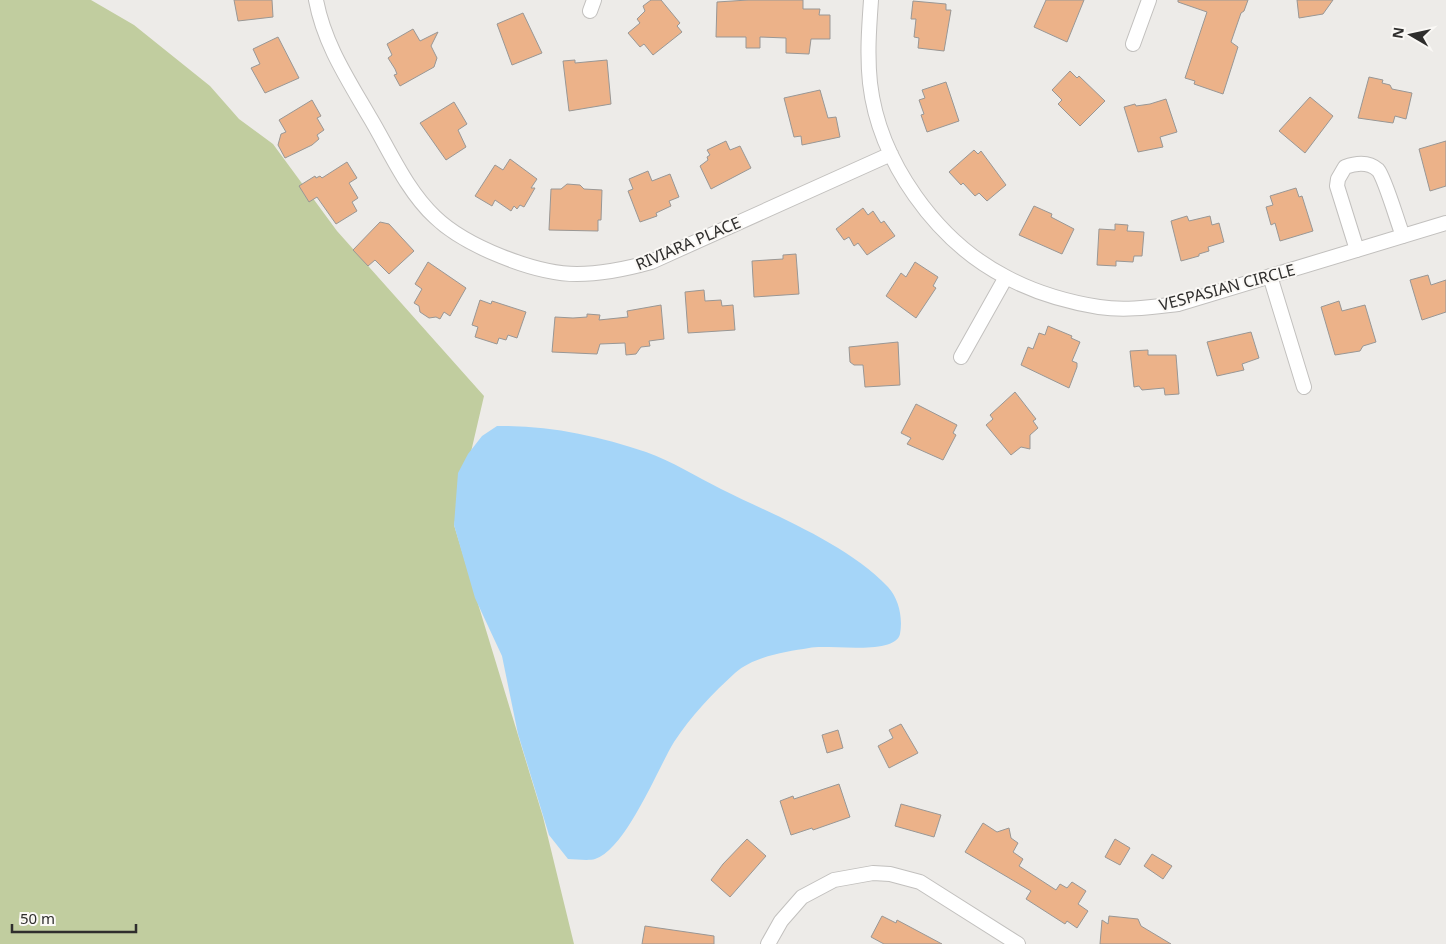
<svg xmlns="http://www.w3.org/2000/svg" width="1446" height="944" viewBox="0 0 1446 944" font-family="'Noto Sans',sans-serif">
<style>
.green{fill:#c1cd9f}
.water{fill:#a5d5f8}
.building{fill:#ecb289;stroke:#999795}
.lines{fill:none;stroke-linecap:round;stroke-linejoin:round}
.street-casing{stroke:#c2c0be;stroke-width:16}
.street{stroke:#fff;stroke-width:14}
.labels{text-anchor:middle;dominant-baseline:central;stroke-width:4;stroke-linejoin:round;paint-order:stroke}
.street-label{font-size:16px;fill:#2f2e2d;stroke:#faf8f5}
</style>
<rect width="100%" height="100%" fill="#edebe8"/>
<!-- green -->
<path class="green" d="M 0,0 L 91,0 L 134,25 L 210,86 L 239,119 L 273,144 L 337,231 L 484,396 L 454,525 L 543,817 L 574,944 L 0,944 Z"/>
<!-- water -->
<path class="water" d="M 497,426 C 548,425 599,436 646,452 C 672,461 697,477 721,489 C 775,516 846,543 888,587 C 899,599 903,618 900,634 C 895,656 827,644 809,648 C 785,652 754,656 735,673 C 713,693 691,716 674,742 C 657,770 626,849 595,859 C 588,861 576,859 568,859 L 549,835 L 518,734 L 502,656 L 475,598 L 454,525 L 458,473 L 468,454 L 482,436 Z"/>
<!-- building -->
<path class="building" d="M 234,0 L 272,0 L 273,17 L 238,21 Z
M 651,0 L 661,0 L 680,23 L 677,26 L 682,32 L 653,55 L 644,44 L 640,47 L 628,33 L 640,23 L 637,19 L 645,11 L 643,6 Z
M 748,0 L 803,0 L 803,9 L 820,9 L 819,15 L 830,15 L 830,39 L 811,39 L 809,54 L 786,53 L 786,38 L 760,37 L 760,48 L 746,48 L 746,37 L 716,37 L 717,2 Z
M 1046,0 L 1084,0 L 1067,42 L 1034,27 Z
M 1178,0 L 1248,0 L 1244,11 L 1241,13 L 1231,42 L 1238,47 L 1223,94 L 1194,84 L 1195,81 L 1185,78 L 1207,12 L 1178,2 Z
M 1297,0 L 1333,0 L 1323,14 L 1299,18 Z
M 913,1 L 946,4 L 946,10 L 951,10 L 944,51 L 918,48 L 919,38 L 914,37 L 916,19 L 911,19 Z
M 523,13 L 542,53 L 512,65 L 497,24 Z
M 413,29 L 420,41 L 438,32 L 431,46 L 437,58 L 434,67 L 400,86 L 394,75 L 397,74 L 395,69 L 388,58 L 392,55 L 387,44 Z
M 278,37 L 299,78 L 265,93 L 251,68 L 260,64 L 253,49 Z
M 575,60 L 575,63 L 607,60 L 611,104 L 569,111 L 563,61 Z
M 1070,71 L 1077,78 L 1079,76 L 1105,101 L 1080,126 L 1058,104 L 1062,100 L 1052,90 Z
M 1369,77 L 1383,80 L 1382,83 L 1390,85 L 1392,89 L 1412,93 L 1406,119 L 1395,116 L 1393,123 L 1358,118 Z
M 946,82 L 959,121 L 927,132 L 921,115 L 924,114 L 919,100 L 925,98 L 922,90 Z
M 820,90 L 828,118 L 836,117 L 840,137 L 802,145 L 801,136 L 794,137 L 784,98 Z
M 1310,97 L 1333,116 L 1305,153 L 1279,131 Z
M 1166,99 L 1177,132 L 1160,137 L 1163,147 L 1138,152 L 1124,107 L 1135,104 L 1136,106 L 1150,104 Z
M 312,100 L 321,116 L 317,118 L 324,130 L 317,135 L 319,139 L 312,145 L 285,158 L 278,145 L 281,134 L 286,132 L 279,120 Z
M 454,102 L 467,124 L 458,130 L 466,147 L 446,160 L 420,123 Z
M 726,141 L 730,150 L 740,146 L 751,168 L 711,189 L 700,166 L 708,160 L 707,157 L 710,155 L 707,150 Z
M 1446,141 L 1446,186 L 1430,191 L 1419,149 Z
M 974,150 L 978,154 L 981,151 L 1006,185 L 987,201 L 979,193 L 975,196 L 963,183 L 961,185 L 949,172 Z
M 510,159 L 537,179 L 531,188 L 535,188 L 524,207 L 520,205 L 517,209 L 514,206 L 511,211 L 495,200 L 492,206 L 475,196 L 495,165 L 503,170 Z
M 347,162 L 357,178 L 349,183 L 358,198 L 352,202 L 357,211 L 336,224 L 317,197 L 309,202 L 299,186 L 315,176 L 316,178 L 320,176 L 322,178 Z
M 648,171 L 652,181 L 670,174 L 679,197 L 669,201 L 671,206 L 656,213 L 657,216 L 640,222 L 628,191 L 633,189 L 629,179 Z
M 567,184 L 580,185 L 584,189 L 602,190 L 601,220 L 598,220 L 598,231 L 549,230 L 551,189 L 561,189 Z
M 1296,188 L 1299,197 L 1302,196 L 1313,231 L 1280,241 L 1275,223 L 1271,225 L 1266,207 L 1273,205 L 1270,196 Z
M 1034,206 L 1052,214 L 1051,217 L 1074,229 L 1062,254 L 1019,235 Z
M 863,208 L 868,215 L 873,211 L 881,223 L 884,221 L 895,236 L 867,255 L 858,243 L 854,246 L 849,237 L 844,240 L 836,229 Z
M 1187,216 L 1189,221 L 1210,216 L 1212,225 L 1219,223 L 1224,242 L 1208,247 L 1209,251 L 1199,254 L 1199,256 L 1181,261 L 1171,221 Z
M 380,222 L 389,224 L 414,251 L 389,274 L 375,260 L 368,266 L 353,250 Z
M 1115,224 L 1128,225 L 1127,231 L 1144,232 L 1142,256 L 1134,256 L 1133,262 L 1116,261 L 1116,266 L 1097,265 L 1099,229 L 1115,230 Z
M 796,254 L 799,294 L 754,297 L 752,261 L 783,259 L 783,255 Z
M 428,262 L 466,288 L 450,316 L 444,312 L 440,319 L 436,317 L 429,318 L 420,312 L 419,306 L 414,303 L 422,289 L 415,284 Z
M 915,262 L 938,277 L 933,286 L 936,288 L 916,318 L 886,296 L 901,273 L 906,277 Z
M 1428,275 L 1431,285 L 1446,280 L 1446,312 L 1422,320 L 1410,280 Z
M 704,290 L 705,301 L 721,300 L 722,306 L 733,305 L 735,330 L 688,333 L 685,292 Z
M 480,300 L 491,304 L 492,301 L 526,312 L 517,338 L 508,335 L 506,340 L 499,338 L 497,344 L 475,337 L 478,327 L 472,325 Z
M 1339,301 L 1342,311 L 1365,305 L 1376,342 L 1363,346 L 1360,351 L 1335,355 L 1321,307 Z
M 661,305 L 664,339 L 649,341 L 650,346 L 641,347 L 636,354 L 626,355 L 625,343 L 600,344 L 597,354 L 552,352 L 555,317 L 573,318 L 587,317 L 587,314 L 600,315 L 599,320 L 628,317 L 627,311 Z
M 1048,326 L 1072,336 L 1071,338 L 1080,342 L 1072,361 L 1077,363 L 1077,367 L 1069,388 L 1021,365 L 1028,347 L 1033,349 L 1039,333 L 1045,335 Z
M 1251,332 L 1259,358 L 1242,364 L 1244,370 L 1217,376 L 1207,342 Z
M 898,342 L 900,385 L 865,387 L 863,365 L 854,365 L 850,362 L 849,347 Z
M 1148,350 L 1148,355 L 1176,355 L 1179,394 L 1165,395 L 1164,388 L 1142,390 L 1139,386 L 1134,387 L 1130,351 Z
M 1015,392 L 1036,419 L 1033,421 L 1038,428 L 1030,435 L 1030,449 L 1021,447 L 1011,455 L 986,425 L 993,419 L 990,415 Z
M 916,404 L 957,425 L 953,433 L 956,435 L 943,460 L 907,444 L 911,438 L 901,433 Z
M 901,724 L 918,753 L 889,768 L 878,746 L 893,738 L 889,730 Z
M 838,730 L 843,748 L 827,753 L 822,735 Z
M 839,784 L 850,817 L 813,830 L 812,828 L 791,835 L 780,801 L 793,796 L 794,799 Z
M 901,804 L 941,815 L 934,837 L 895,826 Z
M 983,823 L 997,832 L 1009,828 L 1011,838 L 1018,843 L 1013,852 L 1023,859 L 1019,866 L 1056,890 L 1060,884 L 1067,888 L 1072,882 L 1086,891 L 1078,904 L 1088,911 L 1077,928 L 1067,921 L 1065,924 L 1026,899 L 1031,891 L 965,852 Z
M 747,839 L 766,856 L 730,897 L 711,880 L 723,864 Z
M 1115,839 L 1130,848 L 1120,865 L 1105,857 Z
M 1152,854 L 1172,866 L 1163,879 L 1144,866 Z
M 882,916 L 896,923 L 897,920 L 942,944 L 884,944 L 871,937 Z
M 1109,916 L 1138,919 L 1141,926 L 1171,944 L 1100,944 L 1102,920 L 1108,924 Z
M 645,926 L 714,936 L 714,944 L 642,944 Z"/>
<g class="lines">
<!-- street casing -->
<g class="street-casing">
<path id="street" d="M 316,0 C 324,43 347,78 369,116 C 389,149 406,190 435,217 C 465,246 535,274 577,274 C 602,274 626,269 651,262 L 891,154
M 871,0 C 869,28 867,55 870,83 C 879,161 936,241 1006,277 C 1034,292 1068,302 1099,307 C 1126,311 1152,307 1178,304 L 1446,223
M 590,11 L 594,0
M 1133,44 L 1149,0
M 1357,250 L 1337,186 L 1338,179 L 1345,167 C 1356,163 1368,161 1378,170 C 1385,178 1398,224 1403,236
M 1270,276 L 1304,387
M 961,357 L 1006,277
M 768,944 L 781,921 L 802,897 L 834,880 L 873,873 L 890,874 L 920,882 L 1018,944"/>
</g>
<!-- street -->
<use href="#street" class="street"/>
</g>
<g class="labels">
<!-- street labels -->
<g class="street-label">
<text transform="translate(688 243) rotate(-23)">RIVIARA PLACE</text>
<text transform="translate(1227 287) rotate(-15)">VESPASIAN CIRCLE</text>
</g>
</g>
<!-- north arrow -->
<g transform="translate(1411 35) rotate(279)" stroke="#faf8f5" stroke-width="4" paint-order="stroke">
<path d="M0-4L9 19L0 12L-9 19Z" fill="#2f2e2d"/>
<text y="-8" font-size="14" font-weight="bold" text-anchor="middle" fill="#2f2e2d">N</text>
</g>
<!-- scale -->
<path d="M12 924v8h124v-8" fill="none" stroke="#2f2e2d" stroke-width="2.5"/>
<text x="20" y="924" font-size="15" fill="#2f2e2d" stroke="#faf8f5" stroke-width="4" paint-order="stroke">50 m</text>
</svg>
